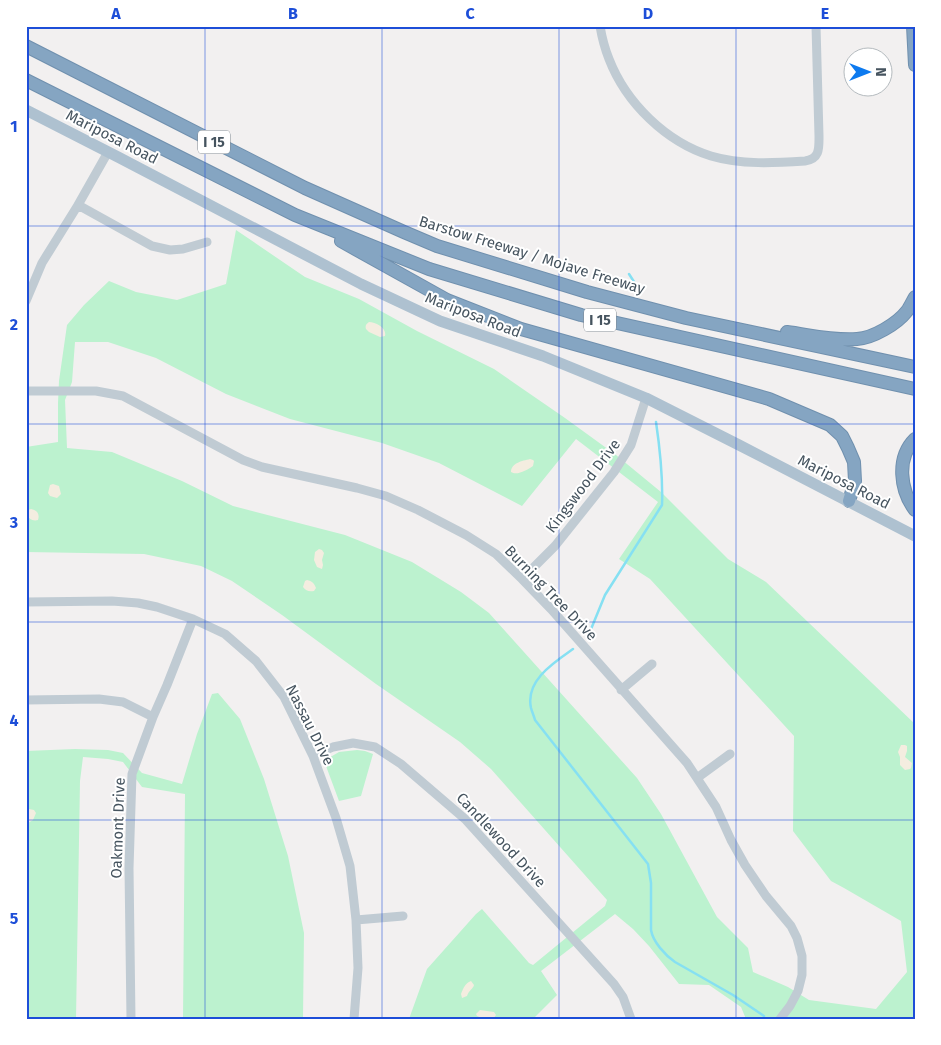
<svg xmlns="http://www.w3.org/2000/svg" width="941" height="1045" viewBox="0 0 941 1045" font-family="'Fira Sans',sans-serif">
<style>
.green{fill:#bcf2cf;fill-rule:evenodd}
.sand{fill:#f4ede0}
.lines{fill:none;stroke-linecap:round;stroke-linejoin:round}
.stream{stroke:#86e0f2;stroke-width:2.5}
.highway-casing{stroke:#7090ae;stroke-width:14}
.minor{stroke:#c0cbd3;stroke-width:9}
.major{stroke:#aec1d0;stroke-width:11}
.highway{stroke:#85a5c2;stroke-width:12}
.grid{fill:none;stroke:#1d4ed8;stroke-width:1;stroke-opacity:0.55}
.labels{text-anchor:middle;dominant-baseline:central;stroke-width:4;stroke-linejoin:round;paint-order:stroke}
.shield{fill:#fff;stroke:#7e878f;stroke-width:1}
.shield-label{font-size:14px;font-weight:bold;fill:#46545f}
.street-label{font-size:15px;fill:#46545f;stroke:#fff}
.neatline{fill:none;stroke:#1d4ed8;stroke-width:2}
.grid-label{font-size:16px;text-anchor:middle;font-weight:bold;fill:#1d4ed8}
</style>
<rect width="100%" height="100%" fill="#f2f0f0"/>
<!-- green -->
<path class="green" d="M 236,230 L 305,277 L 359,299 L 417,331 L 494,369 L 565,418 L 616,455 L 661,492 L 728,559 L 766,582 L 915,724 L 915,1019 L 746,1019 L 741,1007 L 709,985 L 679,984 L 649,946 L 633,929 L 615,914 L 541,971 L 557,995 L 533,1019 L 409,1019 L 427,969 L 476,914 L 482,909 L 529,963 L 533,965 L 605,906 L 607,900 L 491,769 L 460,742 L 376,684 L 282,615 L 232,581 L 201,566 L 144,554 L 26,552 L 26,447 L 58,442 L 58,403 L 59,381 L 67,325 L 84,305 L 109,281 L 136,292 L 177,300 L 226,284 ZM 75,342 L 108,342 L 156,358 L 226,394 L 290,419 L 382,443 L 439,463 L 522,506 L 576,439 L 658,502 L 619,559 L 650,579 L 794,736 L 793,831 L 831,881 L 844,888 L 901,921 L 907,972 L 876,1009 L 809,1000 L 788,987 L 753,972 L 748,948 L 717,917 L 661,814 L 637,778 L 489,613 L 461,592 L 412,562 L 345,535 L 233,506 L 182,481 L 112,452 L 67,448 L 65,400 L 72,382 Z
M 218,693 L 240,719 L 264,779 L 288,856 L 304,933 L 303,1019 L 183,1019 L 185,794 L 142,787 L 123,762 L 108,759 L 83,757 L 80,781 L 76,1019 L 26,1019 L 26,751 L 75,749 L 108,750 L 123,753 L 142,773 L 182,784 L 197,734 L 212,694 Z
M 357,750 L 365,751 L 373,754 L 361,796 L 339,801 L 326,766 L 327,759 L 339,752 Z"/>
<!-- sand -->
<path class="sand" d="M 369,322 C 376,322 387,328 385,336 L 380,337 L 369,332 L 366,329 C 365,326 366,324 369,322 Z
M 530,459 L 533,460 L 534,461 L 533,466 C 527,470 517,476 511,472 C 511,463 522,461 530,459 Z
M 53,484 L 59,486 L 61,494 L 57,498 L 50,496 L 48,493 L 50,485 Z
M 31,509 C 37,510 40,514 38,520 C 32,522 25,517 28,510 Z
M 319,549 L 322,550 L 324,553 L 322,560 L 323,565 L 322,569 L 317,567 L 314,560 L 315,552 Z
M 307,580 C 312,581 314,583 316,588 L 314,591 C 309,592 306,591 303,587 L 305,581 Z
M 901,745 L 905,745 L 907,746 L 907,751 L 905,757 L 912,763 L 911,768 L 910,769 L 905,770 L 900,765 L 900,757 L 898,752 Z
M 29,809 L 34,810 L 36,813 L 33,820 L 28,823 L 26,823 L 26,812 Z
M 471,981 L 474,985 C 473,989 469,990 467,996 L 462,998 L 461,994 C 463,989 465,983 471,981 Z
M 480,1010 L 494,1012 L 496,1015 L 493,1019 L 484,1019 L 477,1016 L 476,1014 Z"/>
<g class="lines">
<!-- stream -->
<path class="stream" d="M 629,274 L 638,288
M 589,634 L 605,595 L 662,505 C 663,477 660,449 656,422
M 573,649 C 553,663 525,681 531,708 C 532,712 534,716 535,720 L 648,864 L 651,883 L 651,930 C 653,942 665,955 675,962 L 733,995 L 764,1016"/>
<!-- highway casing -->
<g class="highway-casing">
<path id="highway" d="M 913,26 L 915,65
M 26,46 L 305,188 L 404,232 L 437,246 L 587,292 L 686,318 L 915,367
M 26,80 L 295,215 L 429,269 L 581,315 L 915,389
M 341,241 L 447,300 L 521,329 L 769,399 L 830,425 L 842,436 L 848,448 L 854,462 L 855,481 L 849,501
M 787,332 C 810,335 834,341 857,339 C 873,338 897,324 907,311 C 910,307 912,302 915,297
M 915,439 C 896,458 900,490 915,510"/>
</g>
<!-- minor -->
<path class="minor" d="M 600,26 C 602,38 605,49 609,59 C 626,103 666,142 711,156 C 741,165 775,163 805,161 C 820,159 819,148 819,136 L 816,26
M 78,205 L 152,246 L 170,250 L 183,249 L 207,242
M 26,301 L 42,263 L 78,205 L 108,152
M 26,391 L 96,391 L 123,396 L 243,460 L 262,467 L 357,488 L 386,496 L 418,510 L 466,535 L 496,554 L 522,579 L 551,609 L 687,763 L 716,807 L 731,840 L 745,865 L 766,896 L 791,926 L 797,938 L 802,956 L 802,975 L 798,991 L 790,1006 L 780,1019
M 522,579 L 555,546 L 614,472 L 631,445 L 646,398
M 26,602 L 112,601 L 138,603 L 157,607 L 193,619 L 225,634 L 256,661 L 284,697 L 313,756 L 336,818 L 350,866 L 356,920 L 358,968 L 354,1019
M 621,690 L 652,664
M 26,700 L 99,699 L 123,702 L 153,717
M 313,756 L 333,747 L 353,743 L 375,747 L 401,764 L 465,819 L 614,984 L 623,997 L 631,1019
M 697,778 L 730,754
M 356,920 L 403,916
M 131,1019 L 129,868 L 132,774 L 153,717 L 167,685 L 193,619"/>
<!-- major -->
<path class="major" d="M 26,110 L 118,157 L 361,284 L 440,321 L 543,356 L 646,398 L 739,445 L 915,536"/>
<!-- highway -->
<use href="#highway" class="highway"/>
</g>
<!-- grid -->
<path class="grid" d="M 205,26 L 205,1019M 382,26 L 382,1019M 559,26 L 559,1019M 736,26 L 736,1019M 26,226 L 915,226M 26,424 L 915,424M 26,622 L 915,622M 26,820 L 915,820"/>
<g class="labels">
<!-- shield labels -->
<g class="shield">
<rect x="198" y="130.5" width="32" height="23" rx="4"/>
<rect x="584" y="308.5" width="32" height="23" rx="4"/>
</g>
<g class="shield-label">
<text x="214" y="142">I 15</text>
<text x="600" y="320">I 15</text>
</g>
<!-- street labels -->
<g class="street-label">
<text transform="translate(112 137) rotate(27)">Mariposa Road</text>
<text transform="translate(532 255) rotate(17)">Barstow Freeway / Mojave Freeway</text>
<text transform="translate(473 315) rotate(21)">Mariposa Road</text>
<text transform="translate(844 482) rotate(27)">Mariposa Road</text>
<text transform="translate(583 486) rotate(-53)">Kingswood Drive</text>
<text transform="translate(551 593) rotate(46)">Burning Tree Drive</text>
<text transform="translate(310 725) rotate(63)">Nassau Drive</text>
<text transform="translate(118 828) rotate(-88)">Oakmont Drive</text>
<text transform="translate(501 840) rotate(47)">Candlewood Drive</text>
</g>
</g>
<!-- border -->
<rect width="941" height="1045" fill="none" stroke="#ffffff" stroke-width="55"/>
<!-- north arrow -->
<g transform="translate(868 72) rotate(90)"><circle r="24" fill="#ffffff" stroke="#b5bbbf"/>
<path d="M0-4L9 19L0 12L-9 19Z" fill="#0d7aef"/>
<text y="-8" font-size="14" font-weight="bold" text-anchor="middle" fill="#46545f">N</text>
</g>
<rect x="28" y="28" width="886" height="990" class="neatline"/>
<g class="grid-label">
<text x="116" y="19">A</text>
<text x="293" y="19">B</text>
<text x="470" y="19">C</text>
<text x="648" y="19">D</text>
<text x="825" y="19">E</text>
<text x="14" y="132">1</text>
<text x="14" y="330">2</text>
<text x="14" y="528">3</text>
<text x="14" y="726">4</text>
<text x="14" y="924">5</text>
</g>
</svg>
